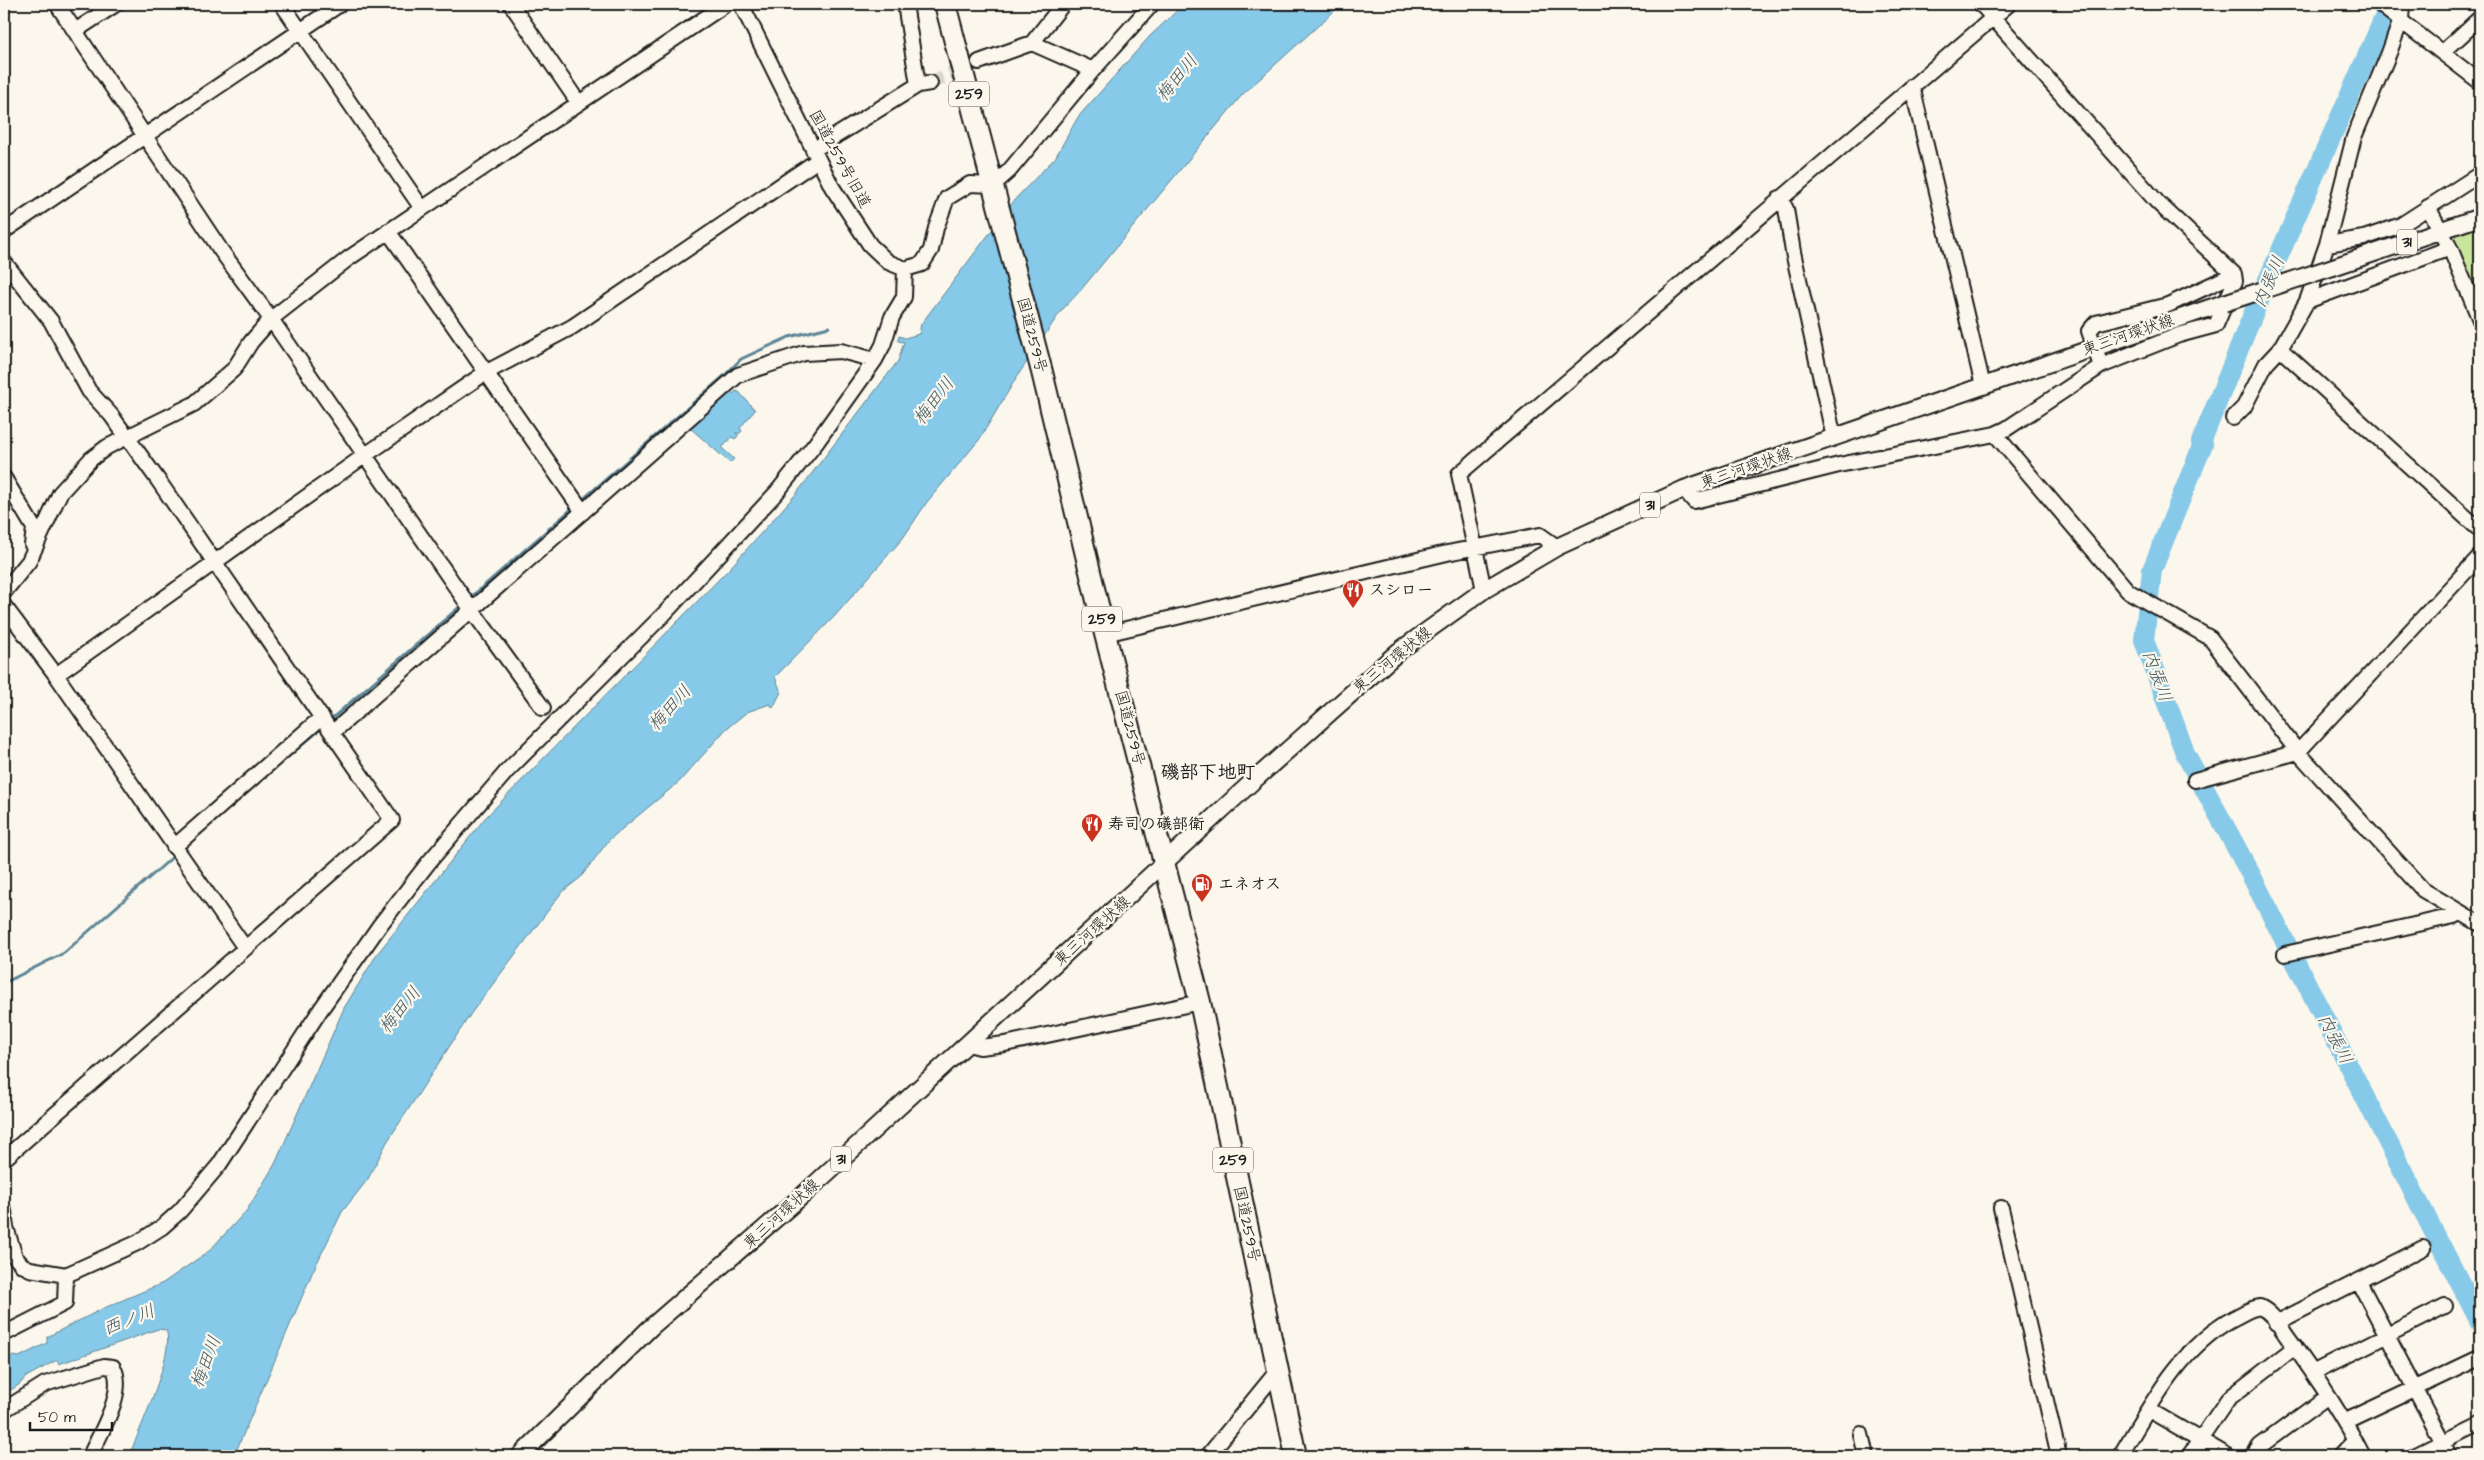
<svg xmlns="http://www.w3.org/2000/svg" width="2484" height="1460" viewBox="0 0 2484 1460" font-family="'Architects Daughter','Klee One',sans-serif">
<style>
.green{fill:#cae69d;stroke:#73815c}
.water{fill:#87c9e8;stroke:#5c8496}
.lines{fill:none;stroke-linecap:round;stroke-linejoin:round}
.stream{stroke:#5c8496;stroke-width:3}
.river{stroke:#87c9e8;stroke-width:20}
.minor-tunnel{stroke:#dad6cd;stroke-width:14;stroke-dasharray:14 7;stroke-linecap:butt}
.minor-casing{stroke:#1c1c1c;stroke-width:18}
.major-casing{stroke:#1c1c1c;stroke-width:20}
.highway-casing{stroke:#1c1c1c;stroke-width:24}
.minor{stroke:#fbf7ec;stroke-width:14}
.major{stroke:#fbf7ec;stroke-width:16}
.highway{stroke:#fbf7ec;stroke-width:20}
.major-bridge-casing{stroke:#1c1c1c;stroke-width:20;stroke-linecap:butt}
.major-bridge{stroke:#fbf7ec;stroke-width:16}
.labels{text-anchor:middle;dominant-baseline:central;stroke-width:4.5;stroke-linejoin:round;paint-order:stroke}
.shield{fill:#fbf7ec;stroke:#5f5e5a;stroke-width:1}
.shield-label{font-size:15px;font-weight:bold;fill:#1c1c1c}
.street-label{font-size:16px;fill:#1c1c1c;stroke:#fbf7ec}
.poi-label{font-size:16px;font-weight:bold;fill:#1c1c1c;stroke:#fbf7ec;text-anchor:start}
.water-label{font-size:18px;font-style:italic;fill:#415963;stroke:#fbf7ec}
.quarter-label{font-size:19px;font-weight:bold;fill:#1c1c1c;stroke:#fbf7ec}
</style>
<rect width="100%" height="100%" fill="#fbf7ec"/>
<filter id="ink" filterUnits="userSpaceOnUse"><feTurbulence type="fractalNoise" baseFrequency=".02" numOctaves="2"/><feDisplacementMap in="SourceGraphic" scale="10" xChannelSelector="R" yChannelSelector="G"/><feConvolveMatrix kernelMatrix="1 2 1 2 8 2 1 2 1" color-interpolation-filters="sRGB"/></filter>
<g filter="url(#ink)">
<!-- green -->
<path class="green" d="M 2480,227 L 2480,310 L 2451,246 L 2457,235 Z"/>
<!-- water -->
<path class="water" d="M 1184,4 L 1342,4 L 1242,95 L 1080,291 L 1061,311 L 1018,375 L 979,440 L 927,502 L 903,538 L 834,617 L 775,677 L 781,692 L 773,708 L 770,704 L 747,712 L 726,729 L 680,781 L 610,839 L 580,878 L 562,892 L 472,1012 L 387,1142 L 368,1179 L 342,1212 L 313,1271 L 234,1456 L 129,1456 C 138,1433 176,1350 166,1330 L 158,1329 L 59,1364 L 57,1360 L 26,1377 L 20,1384 L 11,1390 L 4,1389 L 4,1361 L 12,1356 L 19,1357 L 47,1343 L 47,1337 L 104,1308 L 163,1283 L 209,1251 L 247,1210 L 275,1164 L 344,1008 L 377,954 L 485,818 L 729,569 L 796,494 L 898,361 L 904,342 L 898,341 L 899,336 L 905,338 L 919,334 L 921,324 L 1017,197 L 1055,158 L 1078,117 L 1150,36 Z
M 736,391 L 739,392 L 755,410 L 740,428 L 742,431 L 739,434 L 736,432 L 738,436 L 735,439 L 732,437 L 722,448 L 734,459 L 730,463 L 689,427 L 726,394 L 733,394 Z"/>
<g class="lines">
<!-- stream -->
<path class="stream" d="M 723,377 L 741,359 L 789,337 L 829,327
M 580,502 L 723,377 L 724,378
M 469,599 L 574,507
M 328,722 L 463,604
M 226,810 L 324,726
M 4,983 L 64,953 L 176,854"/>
<!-- river -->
<path class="river" d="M 2388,4 L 2384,18 L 2256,307 L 2201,442 L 2203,444 L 2152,570 L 2144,640 L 2185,753 L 2250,873 L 2480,1322"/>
<!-- minor-tunnel -->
<path class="minor-tunnel" d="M 930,83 L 979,62"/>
<!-- minor casing -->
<g class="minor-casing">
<path id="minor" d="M 57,4 L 222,252 L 271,319 L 471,609 L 543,708
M 282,4 L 421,207
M 511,4 L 578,102
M 741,4 L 832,187 L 870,245 L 888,262 L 905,269 L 922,264 L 931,250 L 936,228 L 947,198 L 970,184 L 993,185 L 1009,171 L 1093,70 L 1152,4
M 905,4 L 918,85
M 2379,4 L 2480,82
M 75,31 L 116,4
M 1032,43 L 1093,70
M 2443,52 L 2480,18
M 979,62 L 1032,43 L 1063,4
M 1912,86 L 1983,386
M 813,150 L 918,85 L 930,83
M 1780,198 L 1786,209 L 1793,252 L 1834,438
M 4,231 L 340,4
M 388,231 L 583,512
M 2327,244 L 2364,238 L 2401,225 L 2480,174
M 2450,248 L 2480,320
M 4,262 L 51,321 L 89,391 L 111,415 L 158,480 L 392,820 L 4,1159
M 2307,301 L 2327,244 L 2354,137 L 2389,53 L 2401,20 L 2402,4
M 2280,349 L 2480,530
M 2101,366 L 2179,335 L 2216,325 L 2235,281 L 2234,274
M 2233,418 L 2244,407 L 2266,364 L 2280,349 L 2307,301 L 2450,248 L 2428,207
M 1995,434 L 2128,591 L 2210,638 L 2298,752 L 2423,890 L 2480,924
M 4,478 L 34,528 L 32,545
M 1684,489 L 1694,501 L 1839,465 L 1995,434 L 2006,429 L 2101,366 L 2089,331 L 2096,323 L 2168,305 L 2234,274 L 2158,203 L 1981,4
M 1484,590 L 1459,474 L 2009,4
M 4,592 L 29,561 L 60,493 L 91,459 L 107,447 L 194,404 L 234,369 L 251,342 L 271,319 L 349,258 L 726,4
M 4,606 L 56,675 L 245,948
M 1105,634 L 1447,553 L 1540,535 L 1557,547
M 56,675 L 364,456 L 485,373 L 572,327 L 818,160
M 332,733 L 738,375 L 804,353 L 841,351 L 875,360
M 2195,780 L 2298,752 L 2480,556
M 174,847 L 322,717
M 2285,954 L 2454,916 L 2458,913
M 968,1044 L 980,1047 L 1005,1044 L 1200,1002
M 2001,1208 L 2059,1456
M 4,1211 L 6,1227 L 15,1257 L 22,1265 L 30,1269 L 66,1275 L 137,1243 L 162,1227 L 180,1211 L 219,1165 L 321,1009 L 380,925 L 429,862 L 507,771 L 665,613 L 777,492 L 816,443 L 875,360 L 883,345 L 892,317 L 904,297 L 905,269
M 2359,1282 L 2450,1456
M 2276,1323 L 2423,1248
M 4,1334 L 65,1303 L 66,1275
M 2314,1372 L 2445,1306
M 4,1410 L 45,1384 L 104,1366 L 113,1367 C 127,1391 100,1433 90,1456
M 2149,1410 L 2228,1456
M 2346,1421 L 2477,1359
M 1861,1434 L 1866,1456
M 1208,1456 L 1279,1369
M 2120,1456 C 2151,1405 2179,1349 2232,1319 C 2242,1314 2250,1308 2260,1307 C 2273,1313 2280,1327 2288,1338 C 2316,1376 2342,1414 2363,1456
M 2189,1456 L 2228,1399 L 2295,1347
M 2253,1456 L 2260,1446 L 2328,1396
M 2340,1456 L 2355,1440
M 2415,1456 L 2480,1424"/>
</g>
<!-- major casing -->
<g class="major-casing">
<path id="major" d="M 2333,267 L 2480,217
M 520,1456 L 650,1328 L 803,1195 L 1252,782 L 1399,651 L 1484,590 L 1557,547 L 1684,489 L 2224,303"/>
</g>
<!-- highway casing -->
<g class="highway-casing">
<path id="highway" d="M 945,4 L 1042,372 L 1105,634 L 1200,1002 L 1296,1456"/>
</g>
<!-- minor -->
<use href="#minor" class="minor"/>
<!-- major -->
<use href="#major" class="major"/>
<!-- highway -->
<use href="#highway" class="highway"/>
<!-- major-bridge casing -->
<g class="major-bridge-casing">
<path id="major-bridge" d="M 2224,303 L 2333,267"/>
</g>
<!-- major-bridge -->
<use href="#major-bridge" class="major-bridge"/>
</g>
</g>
<!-- icons -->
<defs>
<g id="restaurant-pin" transform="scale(1.125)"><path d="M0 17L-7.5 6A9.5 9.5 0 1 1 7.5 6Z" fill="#c8321e" stroke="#fbf7ec"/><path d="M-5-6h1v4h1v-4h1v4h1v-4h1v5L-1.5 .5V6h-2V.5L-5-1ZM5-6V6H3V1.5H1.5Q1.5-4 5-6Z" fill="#fff"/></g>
<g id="fuel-pin" transform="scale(1.125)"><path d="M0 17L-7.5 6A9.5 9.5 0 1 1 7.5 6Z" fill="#c8321e" stroke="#fbf7ec"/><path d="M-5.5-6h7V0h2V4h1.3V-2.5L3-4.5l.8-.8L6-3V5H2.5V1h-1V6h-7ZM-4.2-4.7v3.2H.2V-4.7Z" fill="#fff"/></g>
</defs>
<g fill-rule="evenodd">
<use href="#restaurant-pin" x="1353" y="590"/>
<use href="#restaurant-pin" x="1092" y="824"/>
<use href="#fuel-pin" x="1202" y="884"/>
</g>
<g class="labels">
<!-- shield labels -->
<g class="shield">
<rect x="949" y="81.5" width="40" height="25" rx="4"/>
<rect x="2397" y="229.5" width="20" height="25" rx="4"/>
<rect x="1640" y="492.5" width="20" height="25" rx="4"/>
<rect x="1082" y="606.5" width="40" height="25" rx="4"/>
<rect x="831" y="1146.5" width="20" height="25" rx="4"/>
<rect x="1213" y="1147.5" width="40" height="25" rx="4"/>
</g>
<g class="shield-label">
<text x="969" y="94">259</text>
<text x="2407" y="242">31</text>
<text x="1650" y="505">31</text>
<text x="1102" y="619">259</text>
<text x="841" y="1159">31</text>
<text x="1233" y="1160">259</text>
</g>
<!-- street labels -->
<g class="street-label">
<text transform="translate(840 159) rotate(61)">国道259号旧道</text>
<text transform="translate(1032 335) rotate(75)">国道259号</text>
<text transform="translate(2128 335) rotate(-19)">東三河環状線</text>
<text transform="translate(1746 468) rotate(-19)">東三河環状線</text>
<text transform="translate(1392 660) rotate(-39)">東三河環状線</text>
<text transform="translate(1130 728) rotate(75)">国道259号</text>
<text transform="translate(1092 931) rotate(-42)">東三河環状線</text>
<text transform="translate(781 1214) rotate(-42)">東三河環状線</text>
<text transform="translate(1247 1224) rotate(78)">国道259号</text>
</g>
<!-- poi labels -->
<g class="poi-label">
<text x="1369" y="590">スシロー</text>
<text x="1108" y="824">寿司の礒部衛</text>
<text x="1218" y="884">エネオス</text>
</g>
<!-- water labels -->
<g class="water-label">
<text transform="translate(1177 78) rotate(-51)">梅田川</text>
<text transform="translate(2269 282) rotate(-67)">内張川</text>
<text transform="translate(934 401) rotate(-52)">梅田川</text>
<text transform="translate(2157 676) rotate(70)">内張川</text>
<text transform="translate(670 708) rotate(-48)">梅田川</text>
<text transform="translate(400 1010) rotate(-51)">梅田川</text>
<text transform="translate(2335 1039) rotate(63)">内張川</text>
<text transform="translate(129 1320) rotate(-22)">西ノ川</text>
<text transform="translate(206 1362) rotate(-69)">梅田川</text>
</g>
<!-- quarter labels -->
<g class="quarter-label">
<text x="1208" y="772">磯部下地町</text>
</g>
</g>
<!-- margin -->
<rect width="2484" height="1460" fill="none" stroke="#fbf7ec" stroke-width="20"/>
<rect x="10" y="10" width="2464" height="1440" fill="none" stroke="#1c1c1c" stroke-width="2" filter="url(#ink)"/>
<!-- scale -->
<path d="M30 1422v8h82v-8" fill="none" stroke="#1c1c1c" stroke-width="2.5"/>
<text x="38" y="1422" font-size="15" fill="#1c1c1c" stroke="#fbf7ec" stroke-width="4" paint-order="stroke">50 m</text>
</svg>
